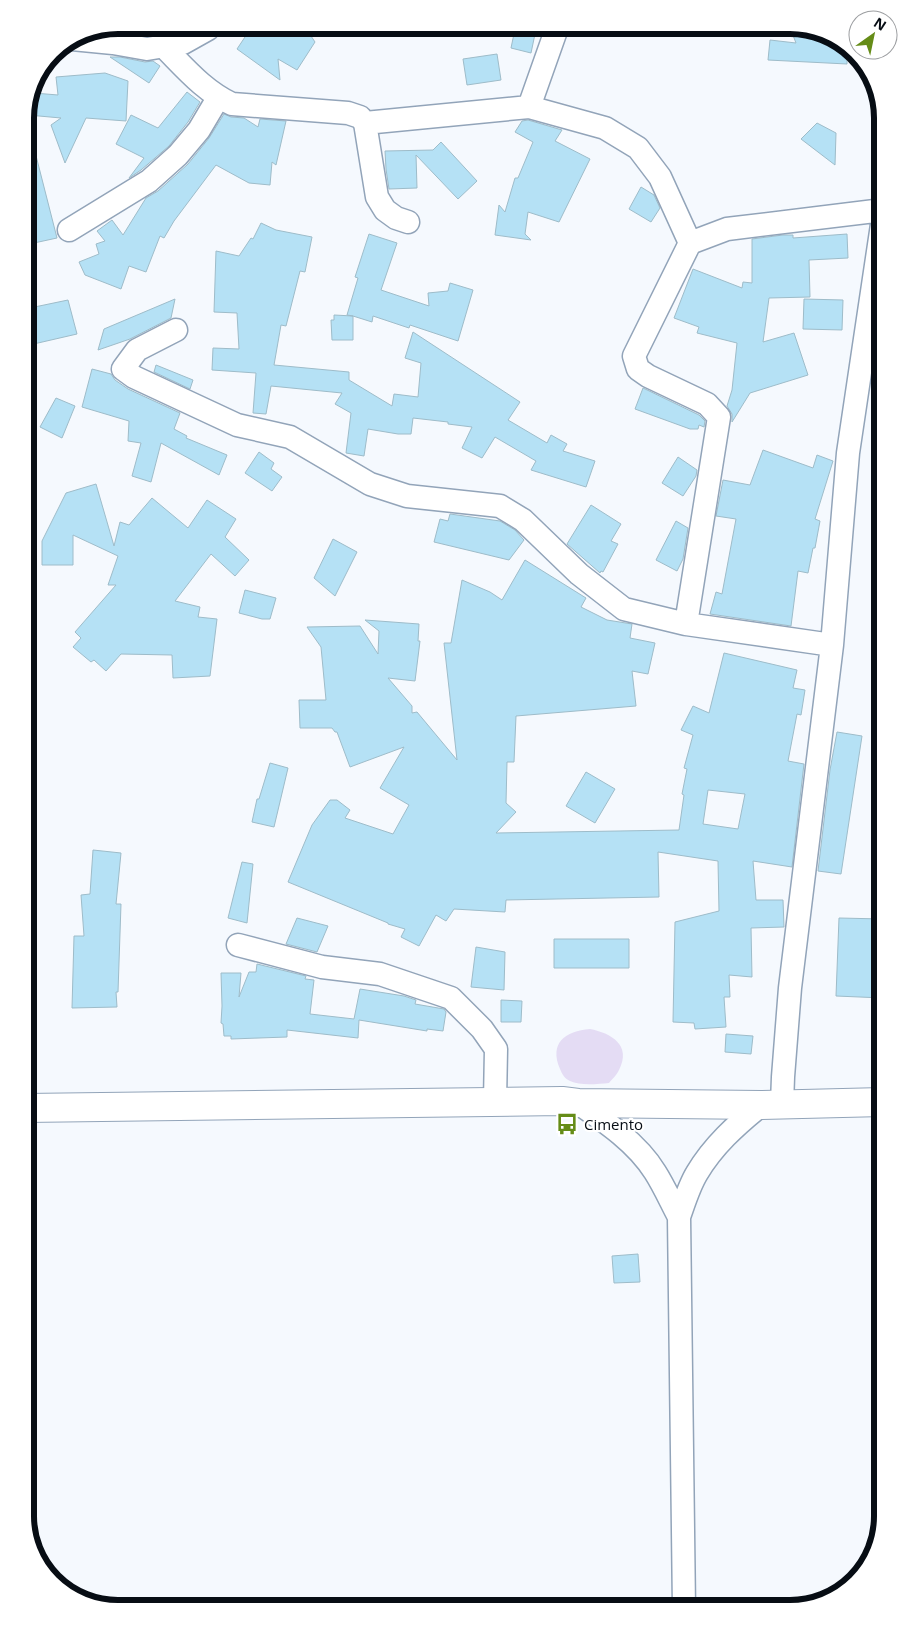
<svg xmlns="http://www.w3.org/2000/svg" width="908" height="1634" viewBox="0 0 908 1634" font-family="'Open Sans',sans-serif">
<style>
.green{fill:#e4dcf4}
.building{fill:#b5e1f5;stroke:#9ebcc9;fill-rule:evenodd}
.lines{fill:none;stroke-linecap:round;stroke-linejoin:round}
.street-casing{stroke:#92a4b9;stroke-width:25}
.secondary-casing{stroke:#92a4b9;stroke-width:30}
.street{stroke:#fff;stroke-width:22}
.secondary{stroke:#fff;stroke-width:28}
.labels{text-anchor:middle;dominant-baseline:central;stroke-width:4.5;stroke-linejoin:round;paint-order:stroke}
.poi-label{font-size:15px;fill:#070d14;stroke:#fff;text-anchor:start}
.rim{fill:none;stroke:#070d14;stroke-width:6}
</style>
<rect width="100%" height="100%" fill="#f5f9fe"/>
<!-- green -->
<path class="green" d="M 590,1029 C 611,1033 632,1045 619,1070 C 617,1075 612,1079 609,1083 C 598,1084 580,1086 570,1081 C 565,1079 562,1074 560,1069 C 549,1043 565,1031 590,1029 Z"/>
<!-- building -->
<path class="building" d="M 225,25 L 282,25 L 280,31 L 309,33 L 315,42 L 297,70 L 278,59 L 280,80 L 237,49 L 245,37 Z
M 789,25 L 797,25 L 842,41 L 855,57 L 847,55 L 847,64 L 768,60 L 770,40 L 796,43 Z
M 515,29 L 535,34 L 531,53 L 511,48 Z
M 497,54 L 501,80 L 467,85 L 463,59 Z
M 110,57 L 120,57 L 145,62 L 153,61 L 160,66 L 149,83 Z
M 105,73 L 128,81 L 126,121 L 86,118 L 65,163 L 51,125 L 61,118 L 28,115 L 30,102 L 34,93 L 58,95 L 56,77 Z
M 187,92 L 200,102 L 188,122 L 169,146 L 141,170 L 129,178 L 144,158 L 116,144 L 131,115 L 158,128 Z
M 224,114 L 231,117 L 244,118 L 258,127 L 260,119 L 286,121 L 276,165 L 272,162 L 270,185 L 249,183 L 216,165 L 174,221 L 164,238 L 160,236 L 146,272 L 129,266 L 121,289 L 85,275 L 79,262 L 99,254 L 96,244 L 105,241 L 97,231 L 112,220 L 123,235 L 146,198 L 158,191 L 188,164 L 209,138 Z
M 528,120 L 562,130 L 555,141 L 590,159 L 559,222 L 528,212 L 525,234 L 531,240 L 495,235 L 499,205 L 505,212 L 515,178 L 518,178 L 533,142 L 515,132 L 522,121 Z
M 817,123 L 836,133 L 835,165 L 801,139 Z
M 32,140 L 57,238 L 34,243 L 25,210 L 25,141 Z
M 441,142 L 477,181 L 458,199 L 416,155 L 417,188 L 389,189 L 386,169 L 385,151 L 433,150 Z
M 641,187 L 654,195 L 660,208 L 651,222 L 629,209 Z
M 261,223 L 276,230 L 312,237 L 305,272 L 300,271 L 286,326 L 281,325 L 274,365 L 349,372 L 349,380 L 392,406 L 394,394 L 418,397 L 421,363 L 405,358 L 413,332 L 520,402 L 508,420 L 547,443 L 551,435 L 567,444 L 563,451 L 595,461 L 586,487 L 531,470 L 536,461 L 495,437 L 482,458 L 462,448 L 472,427 L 448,424 L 448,422 L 413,418 L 411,434 L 398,434 L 368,429 L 364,456 L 346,453 L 351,413 L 335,404 L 342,393 L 271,386 L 266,414 L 253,413 L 256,373 L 212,370 L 213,348 L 239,349 L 237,313 L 214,312 L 216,251 L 239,256 L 251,238 L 253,239 Z
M 369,234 L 397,243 L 381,290 L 429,306 L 428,293 L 448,291 L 450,283 L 473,290 L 458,341 L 410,325 L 409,328 L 373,316 L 372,322 L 353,316 L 353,340 L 332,340 L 331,320 L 334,320 L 334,315 L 353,316 L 347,315 L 358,278 L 355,277 Z
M 847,234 L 848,258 L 809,260 L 810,297 L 769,298 L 763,342 L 794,333 L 808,375 L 750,393 L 732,422 L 732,414 L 727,406 L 732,390 L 737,343 L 697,333 L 699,327 L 674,318 L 693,269 L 742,288 L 743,282 L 752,283 L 752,239 L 783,235 L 793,235 L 793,238 Z
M 175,299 L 171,318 L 130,339 L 98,350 L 104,329 Z
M 804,299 L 843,300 L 842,330 L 803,329 Z
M 68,300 L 77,334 L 25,346 L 25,309 Z
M 156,365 L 193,380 L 190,389 L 154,372 Z
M 92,369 L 111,374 L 115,380 L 128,389 L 180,413 L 174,429 L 187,436 L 186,438 L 227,455 L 219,475 L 161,443 L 151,482 L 132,476 L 141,443 L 128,441 L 129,421 L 82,407 Z
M 643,388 L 699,415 L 705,421 L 704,427 L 699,425 L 698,429 L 690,429 L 635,409 Z
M 56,398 L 75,406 L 62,438 L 40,427 Z
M 763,450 L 813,468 L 817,455 L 833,461 L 815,519 L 820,521 L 815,548 L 813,548 L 808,573 L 798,571 L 791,626 L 710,614 L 716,592 L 722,594 L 736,519 L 716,516 L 723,480 L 750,485 Z
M 259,452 L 274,463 L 271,469 L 282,477 L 272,491 L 245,473 Z
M 678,457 L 697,470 L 696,476 L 683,496 L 662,483 Z
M 96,484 L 114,546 L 120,522 L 129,525 L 152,498 L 188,528 L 207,500 L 236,519 L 225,537 L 249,560 L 235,576 L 211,554 L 175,601 L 200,607 L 198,617 L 217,619 L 210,676 L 173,678 L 172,655 L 121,654 L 106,671 L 94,660 L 91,662 L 73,647 L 81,638 L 75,632 L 116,585 L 108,585 L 118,556 L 73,535 L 73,565 L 42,565 L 42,541 L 66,493 Z
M 591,505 L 621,524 L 611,541 L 618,544 L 603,572 L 601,571 L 600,573 L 567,544 Z
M 450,514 L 500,521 L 515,530 L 524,540 L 509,560 L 434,542 L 440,519 L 448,521 Z
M 676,521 L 688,528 L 683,559 L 677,571 L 656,560 Z
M 333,539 L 357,552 L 335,596 L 314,578 Z
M 525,560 L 586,598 L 581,607 L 607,620 L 632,624 L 630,638 L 655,643 L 648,674 L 632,671 L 636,706 L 516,716 L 514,762 L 507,762 L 506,803 L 516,812 L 496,833 L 679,830 L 684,795 L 682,794 L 687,769 L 684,768 L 693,735 L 681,730 L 693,706 L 709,713 L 724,653 L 797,670 L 793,688 L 805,690 L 801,715 L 797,714 L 788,761 L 804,764 L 792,867 L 753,861 L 756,900 L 783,900 L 784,927 L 751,928 L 752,977 L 729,975 L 730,997 L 724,997 L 726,1027 L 695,1029 L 694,1023 L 673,1022 L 675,922 L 719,911 L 718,861 L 658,852 L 659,897 L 506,900 L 505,912 L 454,909 L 446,921 L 436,915 L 419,946 L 401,937 L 405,929 L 388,924 L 388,923 L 288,882 L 312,825 L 330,800 L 337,800 L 350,810 L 345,818 L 393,834 L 409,805 L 380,788 L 404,747 L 350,767 L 337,732 L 335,732 L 332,728 L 300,728 L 299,700 L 326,700 L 321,647 L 307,627 L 360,626 L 378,654 L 379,631 L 365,620 L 419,624 L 418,641 L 420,641 L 415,681 L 388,678 L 412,706 L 412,713 L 417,712 L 457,760 L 444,643 L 451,643 L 462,580 L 490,592 L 502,600 ZM 708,790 L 745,794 L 738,829 L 703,824 Z
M 245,590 L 276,598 L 270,619 L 262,619 L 239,613 Z
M 837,732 L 862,736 L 841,874 L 818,871 L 830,770 Z
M 270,763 L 288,768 L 274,827 L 252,822 L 257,799 L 259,799 Z
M 586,772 L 615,789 L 595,823 L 566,806 Z
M 93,850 L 121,853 L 116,904 L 121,904 L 118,992 L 116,992 L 117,1007 L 72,1008 L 74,936 L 84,936 L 81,895 L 90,894 Z
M 242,862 L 253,864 L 247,923 L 228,918 Z
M 297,918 L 328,926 L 317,952 L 286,944 Z
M 839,918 L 883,919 L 883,998 L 836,996 Z
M 554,939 L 629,939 L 629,968 L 554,968 Z
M 476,947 L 505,952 L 504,990 L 471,987 Z
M 257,964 L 306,976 L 305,979 L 314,980 L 310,1014 L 354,1019 L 360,989 L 404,996 L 416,1000 L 415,1004 L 444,1009 L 446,1012 L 443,1031 L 427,1029 L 427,1031 L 359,1020 L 358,1038 L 287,1030 L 287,1037 L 231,1039 L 231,1036 L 224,1036 L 223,1024 L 221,1023 L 222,1006 L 221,973 L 241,973 L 239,997 L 249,972 L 256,972 Z
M 501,1000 L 522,1001 L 521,1022 L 501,1022 Z
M 726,1034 L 753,1036 L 751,1054 L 725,1052 Z
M 638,1254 L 640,1282 L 614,1283 L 612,1256 Z"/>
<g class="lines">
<!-- street casing -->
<g class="street-casing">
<path id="street" d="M 72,39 L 113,43 L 147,49 L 183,43 L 208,29 L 210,25
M 164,47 C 185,68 204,91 232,104 L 348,113 L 360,117 L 365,123 L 377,197 L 385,210 L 396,218 L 408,222
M 529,107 L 558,25
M 365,123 L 529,107 L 605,128 L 638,148 L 660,177 L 690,243 L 727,229 L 883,210
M 69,230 L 149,181 L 178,155 L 199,130 L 218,98
M 176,330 L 137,350 L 123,369 L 134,377 L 237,425 L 290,437 L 370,484 L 407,496 L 500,506 L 523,520 L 579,574 L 624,609 L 686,624 L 832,645
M 686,624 L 719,417 L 707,404 L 648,376 L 638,369 L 634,356 L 690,243
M 238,945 L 322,967 L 380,974 L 451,998 L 482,1029 L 496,1049 L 495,1101
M 578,1103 C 606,1122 637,1143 655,1172 C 664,1186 671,1202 679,1217
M 782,1104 L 783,1077 L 790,988 L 832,645 L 848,453 L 883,218
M 684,1609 L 679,1217 C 684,1203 689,1186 697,1173 C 713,1146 736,1125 761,1105"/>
</g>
<!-- secondary casing -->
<g class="secondary-casing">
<path id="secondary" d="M 25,1108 L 562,1101 L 578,1103 L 761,1105 L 883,1102"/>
</g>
<!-- street -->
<use href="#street" class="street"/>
<!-- secondary -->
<use href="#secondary" class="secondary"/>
</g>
<!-- icons -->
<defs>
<g id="bus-bare" transform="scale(1.725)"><path d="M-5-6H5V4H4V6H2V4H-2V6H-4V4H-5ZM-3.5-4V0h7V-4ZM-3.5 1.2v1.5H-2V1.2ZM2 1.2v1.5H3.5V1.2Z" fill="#658c17" stroke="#fff" stroke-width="2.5" paint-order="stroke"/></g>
</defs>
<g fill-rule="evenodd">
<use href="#bus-bare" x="567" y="1124"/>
</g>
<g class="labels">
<!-- poi labels -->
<g class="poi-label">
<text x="584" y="1124">Cimento</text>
</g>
</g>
<!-- crop -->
<path d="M0 0H908V1634H0ZM118 34H790A84 84 0 0 1 874 118V1516A84 84 0 0 1 790 1600H118A84 84 0 0 1 34 1516V118A84 84 0 0 1 118 34Z" fill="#fff" fill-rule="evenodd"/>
<path class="rim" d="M118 34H790A84 84 0 0 1 874 118V1516A84 84 0 0 1 790 1600H118A84 84 0 0 1 34 1516V118A84 84 0 0 1 118 34Z"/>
<!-- north arrow -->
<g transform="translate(873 35) rotate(33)"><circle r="24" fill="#ffffff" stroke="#9c9ea1"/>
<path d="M0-4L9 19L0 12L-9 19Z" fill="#658c17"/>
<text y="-8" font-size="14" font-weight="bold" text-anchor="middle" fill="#070d14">N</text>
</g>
</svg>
